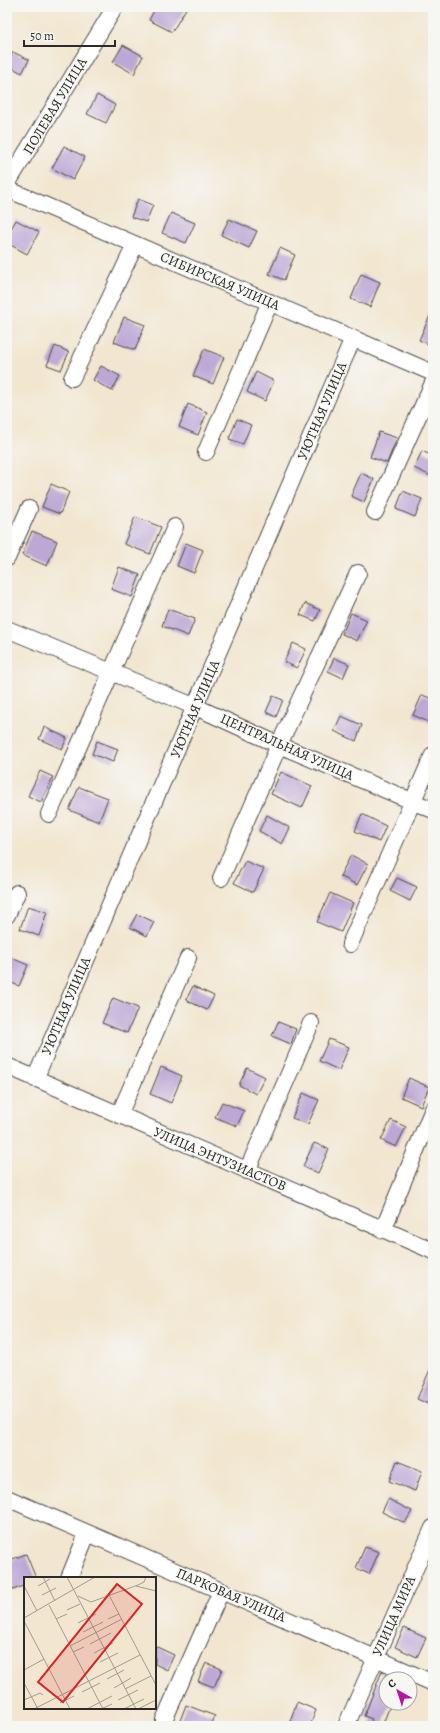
<svg xmlns="http://www.w3.org/2000/svg" width="440" height="1733" viewBox="0 0 440 1733" font-family="Alegreya,serif">
<style>
.building{fill:#bda8d5}
.lines{fill:none;stroke-linecap:round;stroke-linejoin:round}
.minor-casing{stroke:#494744;stroke-width:18}
.minor{stroke:#fff;stroke-width:16}
.labels{text-anchor:middle;dominant-baseline:central;stroke-width:3;stroke-linejoin:round;paint-order:stroke}
.street-label{font-size:14px;fill:#2b2b2b;stroke:#f6f6f2}
.inset-road{fill:none;stroke:#a29b8e;stroke-width:1}
.view{fill:#d62828;fill-opacity:0.15;stroke:#d62828;stroke-width:2}
.inset-edge{fill:none;stroke:#2b2b2b;stroke-width:2}
</style>
<rect width="100%" height="100%" fill="#f6f6f2"/>
<filter id="ink" filterUnits="userSpaceOnUse"><feTurbulence type="fractalNoise" baseFrequency=".025" numOctaves="2"/><feDisplacementMap in="SourceGraphic" scale="8" xChannelSelector="R" yChannelSelector="G"/><feConvolveMatrix kernelMatrix="1 2 1 2 8 2 1 2 1" color-interpolation-filters="sRGB"/></filter>
<filter id="wash" filterUnits="userSpaceOnUse"><feTurbulence type="fractalNoise" baseFrequency=".012" numOctaves="4" result="noise"/><feDisplacementMap in="SourceGraphic" scale="16" xChannelSelector="R" yChannelSelector="G"/><feGaussianBlur stdDeviation="0.9" result="paint"/><feColorMatrix in="noise" values="0 0 0 0 0 0 0 0 0 0 0 0 0 0 0 0 0 1.4 0 .05"/><feComposite in="paint" operator="in"/></filter>
<g filter="url(#wash)">
<rect width="100%" height="100%" fill="#f2e6d0"/>
<g id="blocks">
<!-- building -->
<path class="building" d="M 156,7 L 187,7 L 172,32 L 149,20 Z
M 123,45 L 143,56 L 134,74 L 113,62 Z
M 13,52 L 29,60 L 22,73 L 7,65 Z
M 97,95 L 115,105 L 106,123 L 87,114 Z
M 64,146 L 85,157 L 73,180 L 52,168 Z
M 138,199 L 153,205 L 146,222 L 131,217 Z
M 171,213 L 195,223 L 186,243 L 162,233 Z
M 229,219 L 257,231 L 249,248 L 221,235 Z
M 16,220 L 39,232 L 27,254 L 7,243 L 7,236 Z
M 280,248 L 295,255 L 284,280 L 269,274 Z
M 361,274 L 380,282 L 370,307 L 351,299 Z
M 433,309 L 433,346 L 419,340 Z
M 124,317 L 145,325 L 135,350 L 114,342 Z
M 55,346 L 69,352 L 61,370 L 47,365 Z
M 204,349 L 224,357 L 213,384 L 193,376 Z
M 101,366 L 120,376 L 112,391 L 93,380 Z
M 256,372 L 274,381 L 265,401 L 247,392 Z
M 188,404 L 207,412 L 198,435 L 179,427 Z
M 237,419 L 251,425 L 243,444 L 229,439 Z
M 379,432 L 397,438 L 387,463 L 370,457 Z
M 422,451 L 433,456 L 433,477 L 414,468 Z
M 361,473 L 374,479 L 364,502 L 351,496 Z
M 51,484 L 69,492 L 60,514 L 42,507 Z
M 403,491 L 422,499 L 415,517 L 396,509 Z
M 135,517 L 161,527 L 150,554 L 124,544 Z
M 32,531 L 57,541 L 47,566 L 22,555 Z
M 186,543 L 203,550 L 194,573 L 177,566 Z
M 119,567 L 140,575 L 132,597 L 111,589 Z
M 305,603 L 320,610 L 315,621 L 300,615 Z
M 168,609 L 195,619 L 188,636 L 162,626 Z
M 351,613 L 367,620 L 357,641 L 342,634 Z
M 293,643 L 306,649 L 297,668 L 284,662 Z
M 334,658 L 349,664 L 343,678 L 328,671 Z
M 422,695 L 433,699 L 433,724 L 413,715 Z
M 273,696 L 283,700 L 276,717 L 266,712 Z
M 341,716 L 362,725 L 356,741 L 334,731 Z
M 44,727 L 67,738 L 62,749 L 39,739 Z
M 97,741 L 118,749 L 113,762 L 92,754 Z
M 40,771 L 53,777 L 41,802 L 28,796 Z
M 281,772 L 312,786 L 302,808 L 271,794 Z
M 79,787 L 108,798 L 99,822 L 69,810 Z
M 362,814 L 386,826 L 379,842 L 355,831 Z
M 267,815 L 290,828 L 282,844 L 259,831 Z
M 351,855 L 368,864 L 357,885 L 340,876 Z
M 245,861 L 264,869 L 253,892 L 234,883 Z
M 397,878 L 417,887 L 410,901 L 390,891 Z
M 330,893 L 353,903 L 341,932 L 317,922 Z
M 28,906 L 47,912 L 39,936 L 20,929 Z
M 137,914 L 154,922 L 147,936 L 130,927 Z
M 7,956 L 28,965 L 19,986 L 7,981 Z
M 193,986 L 214,996 L 207,1010 L 186,1000 Z
M 113,998 L 138,1008 L 127,1033 L 102,1023 Z
M 278,1022 L 296,1029 L 291,1044 L 272,1036 Z
M 329,1039 L 349,1047 L 339,1070 L 319,1061 Z
M 161,1067 L 182,1076 L 171,1103 L 150,1094 Z
M 247,1068 L 265,1077 L 256,1094 L 239,1085 Z
M 409,1078 L 429,1087 L 421,1106 L 401,1097 Z
M 303,1093 L 319,1100 L 308,1124 L 292,1118 Z
M 222,1102 L 244,1111 L 237,1126 L 215,1117 Z
M 391,1120 L 406,1127 L 396,1147 L 381,1140 Z
M 314,1143 L 329,1149 L 318,1173 L 303,1166 Z
M 433,1363 L 433,1406 L 417,1399 Z
M 397,1461 L 422,1471 L 415,1491 L 389,1481 Z
M 388,1499 L 412,1511 L 405,1523 L 382,1512 Z
M 365,1547 L 379,1552 L 369,1574 L 356,1568 Z
M 26,1554 L 36,1578 L 25,1578 L 25,1585 L 13,1590 L 7,1574 L 7,1561 Z
M 404,1628 L 426,1638 L 417,1657 L 395,1647 Z
M 155,1646 L 174,1655 L 167,1670 L 155,1664 Z
M 206,1663 L 222,1669 L 214,1687 L 198,1681 Z
M 382,1671 L 386,1673 L 386,1703 L 391,1703 L 382,1726 L 369,1726 L 372,1719 L 364,1716 Z
M 297,1702 L 316,1710 L 310,1726 L 302,1726 L 290,1721 Z
M 186,1705 L 215,1716 L 211,1726 L 178,1726 Z"/>
</g>
</g>
<g filter="url(#ink)">
<use href="#blocks" fill-opacity="0" stroke="#494744" stroke-width="1"/>
<g class="lines">
<!-- minor casing -->
<g class="minor-casing">
<path id="minor" d="M 7,184 L 115,7
M 7,189 L 433,373
M 72,378 L 135,245
M 206,452 L 270,302
M 375,512 L 433,383
M 7,558 L 29,509
M 7,629 L 196,707 L 279,745 L 433,810
M 49,814 L 175,527
M 221,878 L 279,745 L 358,573
M 7,915 L 17,893
M 350,944 L 433,755
M 7,1066 L 433,1251
M 35,1079 L 353,338
M 119,1115 L 188,958
M 247,1171 L 311,1023
M 383,1230 L 433,1109
M 7,1498 L 433,1683
M 69,1578 L 87,1534
M 164,1720 L 221,1591
M 346,1726 L 433,1528"/>
</g>
<!-- minor -->
<use href="#minor" class="minor"/>
</g>
</g>
<g class="labels">
<!-- street labels -->
<g class="street-label">
<text transform="translate(55 106) rotate(-59)">ПОЛЕВАЯ УЛИЦА</text>
<text transform="translate(220 281) rotate(23)">СИБИРСКАЯ УЛИЦА</text>
<text transform="translate(322 411) rotate(-67)">УЮТНАЯ УЛИЦА</text>
<text transform="translate(195 709) rotate(-67)">УЮТНАЯ УЛИЦА</text>
<text transform="translate(287 747) rotate(24)">ЦЕНТРАЛЬНАЯ УЛИЦА</text>
<text transform="translate(66 1006) rotate(-67)">УЮТНАЯ УЛИЦА</text>
<text transform="translate(220 1159) rotate(23)">УЛИЦА ЭНТУЗИАСТОВ</text>
<text transform="translate(231 1595) rotate(23)">ПАРКОВАЯ УЛИЦА</text>
<text transform="translate(394 1616) rotate(-66)">УЛИЦА МИРА</text>
</g>
</g>
<!-- overview -->
<g transform="translate(24 1577)">
<rect width="132" height="132" fill="#f2e6d0"/>
<path class="inset-road" d="M 19,0 L 31,24M 43,0 L 112,132M 0,9 L 13,34M 14,9 L 26,2M 112,9 L 132,14M 18,18 L 32,11M 85,18 L 132,108M 54,19 L 67,25 L 114,8 L 120,5 L 122,0M 25,28 L 79,132M 43,33 L 56,27M 0,41 L 71,0M 32,42 L 43,37M 84,42 L 95,37M 0,44 L 46,132M 54,46 L 72,37M 59,55 L 79,45M 66,67 L 87,56M 46,69 L 98,42M 49,75 L 60,70M 70,76 L 89,66M 76,85 L 94,76M 0,93 L 20,82M 83,102 L 100,93M 0,106 L 14,132M 90,111 L 107,101M 101,112 L 127,99M 58,115 L 76,106M 0,123 L 16,116 L 19,118M 94,123 L 114,113M 36,126 L 50,119M 10,132 L 116,78M 63,132 L 88,119M 77,132 L 88,127M 100,132 L 120,122M 114,132 L 132,123"/>
<path class="view" d="M 93,7 L 118,27 L 39,125 L 14,105 Z"/>
<rect width="132" height="132" class="inset-edge"/>
</g>
<!-- margin -->
<rect width="440" height="1733" fill="none" stroke="#f6f6f2" stroke-width="24"/>
<!-- north arrow -->
<g transform="translate(398 1691) rotate(321)"><circle r="19" fill="#f6f6f2" stroke="#a5a5a2"/>
<path d="M0-3L7 15L0 10L-7 15Z" fill="#b5179e"/>
<text y="-6" font-size="11" font-weight="bold" text-anchor="middle" fill="#2b2b2b">С</text>
</g>
<!-- scale -->
<path d="M24 40v6h91v-6" fill="none" stroke="#2b2b2b" stroke-width="2"/>
<text x="30" y="40" font-size="12" fill="#2b2b2b" stroke="#f6f6f2" stroke-width="3" paint-order="stroke">50 m</text>
</svg>
